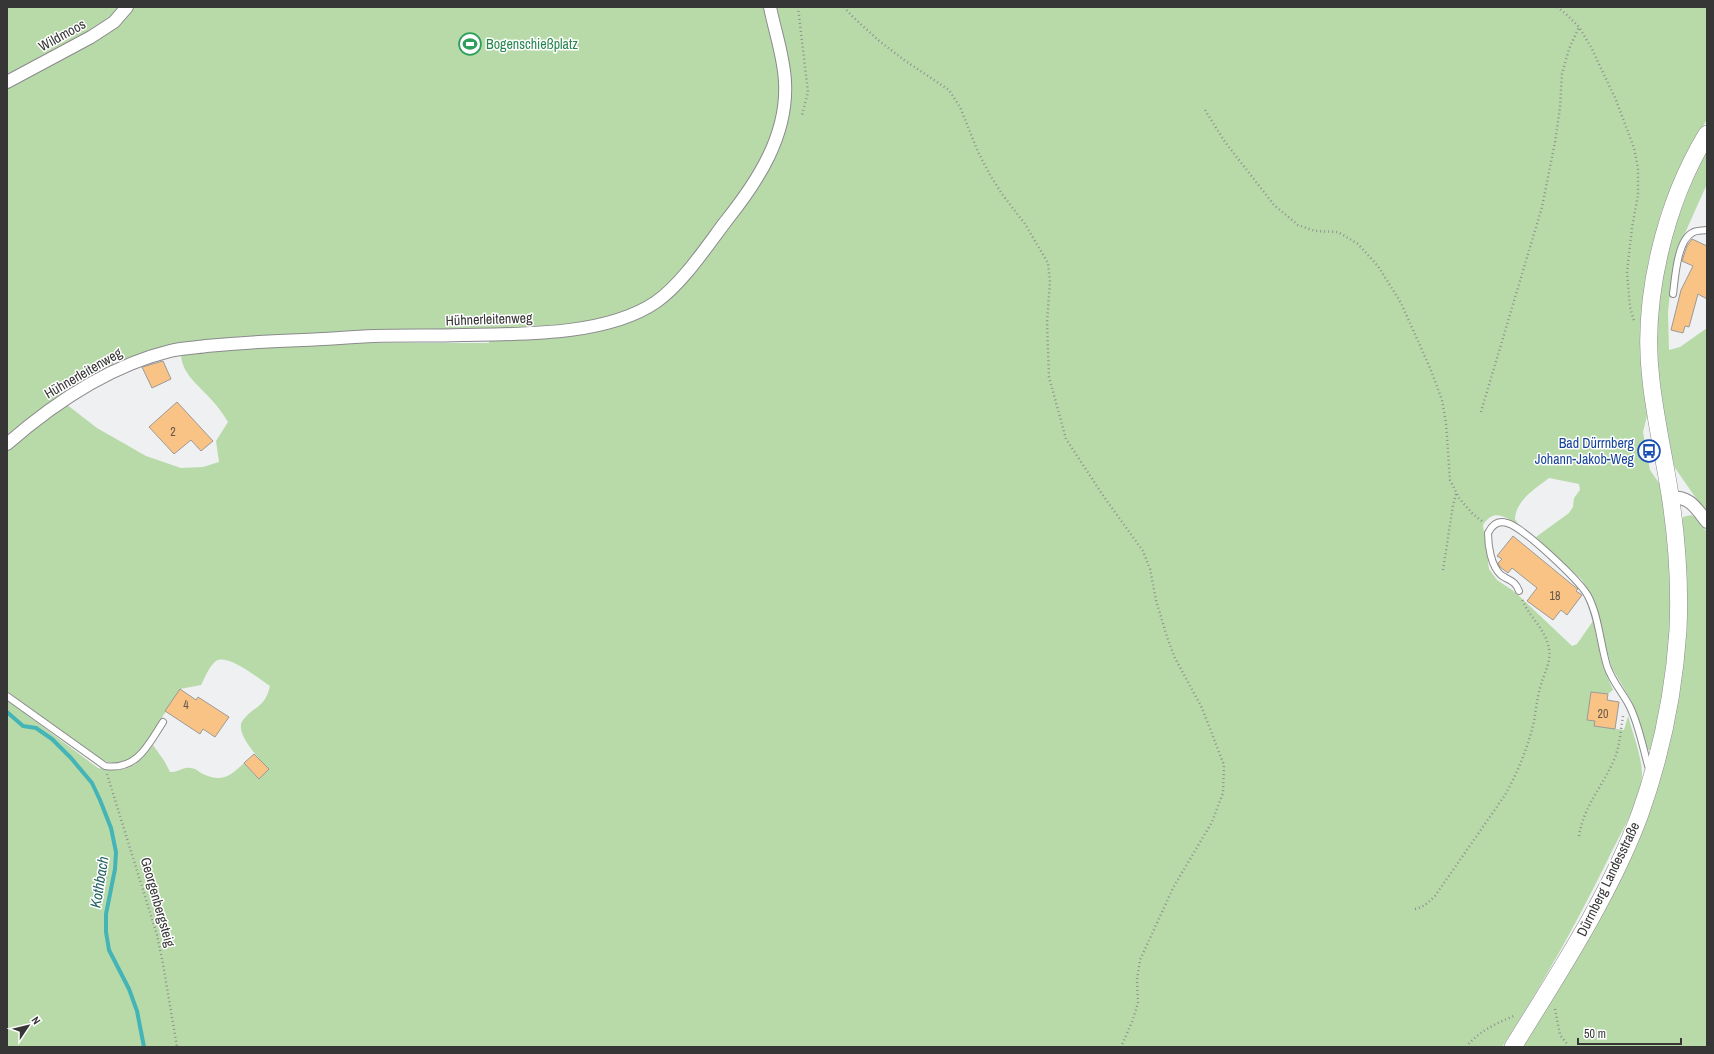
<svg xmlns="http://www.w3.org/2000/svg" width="1714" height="1054" viewBox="0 0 1714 1054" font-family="'Archivo Narrow',sans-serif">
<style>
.green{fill:#b8daa9}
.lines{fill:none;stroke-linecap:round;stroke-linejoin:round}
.stream{stroke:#44b4b7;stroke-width:4}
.building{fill:#fac386;stroke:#9b9997}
.service-casing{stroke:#8a8a8d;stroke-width:8}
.minor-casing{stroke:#8a8a8d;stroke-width:14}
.secondary-casing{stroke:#8a8a8d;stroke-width:18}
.path{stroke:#8f9091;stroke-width:2.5;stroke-dasharray:1 3;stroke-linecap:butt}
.service{stroke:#fff;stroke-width:6}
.minor{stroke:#fff;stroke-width:12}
.secondary{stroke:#fff;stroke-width:17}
.labels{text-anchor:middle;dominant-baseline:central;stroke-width:3;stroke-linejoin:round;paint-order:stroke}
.number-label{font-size:12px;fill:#67594b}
.street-label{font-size:14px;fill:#363637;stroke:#fff}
.leisure-label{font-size:14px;fill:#27864d;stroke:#fff;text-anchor:start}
.transit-label{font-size:14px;fill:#164399;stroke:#fff;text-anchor:end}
.water-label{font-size:15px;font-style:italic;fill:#256263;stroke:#fff}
</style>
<rect width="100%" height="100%" fill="#eff0f2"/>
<!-- green -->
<path class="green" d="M 7,7 L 121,7 L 116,13 L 94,31 L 7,78 Z
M 132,7 L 1707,7 L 1707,119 L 1686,158 L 1662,210 L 1649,258 L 1641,324 L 1648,412 L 1643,432 L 1650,470 L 1661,486 L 1672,581 L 1668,674 L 1653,750 L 1648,750 L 1632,702 L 1612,668 L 1591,595 L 1582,580 L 1536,537 L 1569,513 L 1573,507 L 1574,498 L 1580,490 L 1579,484 L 1549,478 C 1535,489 1516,500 1515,519 L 1518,524 C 1504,517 1494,508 1483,525 L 1489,569 L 1497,580 L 1515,592 L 1572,646 L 1577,644 L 1593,621 L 1603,667 L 1613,690 L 1608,694 L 1591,692 L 1587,720 L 1595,721 L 1595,726 L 1624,730 L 1628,716 C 1633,734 1642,757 1642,775 C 1641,797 1622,832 1612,851 C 1579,919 1543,984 1502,1047 L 7,1047 L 7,700 L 98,768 C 128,773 135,768 153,745 L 165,762 L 170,772 C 177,773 183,766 191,768 C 195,768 199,772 203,774 C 222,783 230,776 244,763 L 259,779 L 269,769 C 260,760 233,732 243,720 C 255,705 265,708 270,686 C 259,679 228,653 216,661 C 209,666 205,678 201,685 L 180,689 L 141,751 C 122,769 110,765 89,753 L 7,691 L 7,451 L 23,435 L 66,404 L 97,428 L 146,456 L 181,468 L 203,467 L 219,462 L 216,441 L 228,422 C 222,412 215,403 207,395 C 196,383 181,372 181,353 L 294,343 L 489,343 L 490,329 L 200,342 L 157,348 L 121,363 L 117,352 L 111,354 L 114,367 L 7,439 L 7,87 Z
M 1707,153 L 1707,184 L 1681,242 L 1672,275 L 1668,312 L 1669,350 L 1680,347 L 1707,328 L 1707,514 L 1675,468 L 1671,455 L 1658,387 L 1656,338 L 1659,302 L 1669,240 L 1702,157 Z
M 1691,515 L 1695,517 L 1707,532 L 1707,1047 L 1522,1047 L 1662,772 L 1681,525 L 1683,517 Z"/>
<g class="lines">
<!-- stream -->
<path class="stream" d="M 7,712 L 23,726 L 36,728 L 52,739 L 71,758 L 92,783 L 100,800 L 111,828 L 116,852 L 115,869 L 106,914 L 106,932 L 109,950 L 129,989 L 137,1011 L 144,1047"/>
</g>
<!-- building -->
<path class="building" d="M 1692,239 L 1707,246 L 1707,299 L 1698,294 L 1689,327 L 1685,326 L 1683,333 L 1671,330 L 1681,290 L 1693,266 L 1682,261 L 1687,246 Z
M 163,361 L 171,379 L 152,388 L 142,367 Z
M 177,402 L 213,441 L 201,451 L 191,440 L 174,454 L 149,427 Z
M 1513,536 L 1575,587 L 1578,589 L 1576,591 L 1582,595 L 1567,615 L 1561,610 L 1553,620 L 1527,601 L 1537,588 L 1512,568 L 1508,573 L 1500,567 L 1498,563 L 1502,559 L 1497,556 Z
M 180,689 L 196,700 L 198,697 L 229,717 L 215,737 L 203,729 L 200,734 L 165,711 Z
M 1591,692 L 1608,694 L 1607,700 L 1619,702 L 1615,729 L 1594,726 L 1595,721 L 1587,720 Z
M 254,754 L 269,769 L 259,779 L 244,763 Z"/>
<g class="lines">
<!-- service casing -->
<g class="service-casing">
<path id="service" d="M 1673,294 C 1675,279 1677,241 1692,233 C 1696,230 1702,231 1707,230
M 1519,591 C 1515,580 1509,581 1501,575 C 1491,566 1488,546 1488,533 C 1492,525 1498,520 1507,523 C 1523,527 1580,581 1588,596 C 1599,617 1600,643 1607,666 C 1612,681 1622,692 1629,705 C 1639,724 1643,749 1649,769
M 7,696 L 105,766 C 137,771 148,745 163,722"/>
</g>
<!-- minor casing -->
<g class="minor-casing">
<path id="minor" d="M 7,82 L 91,37 L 114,22 L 127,7
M 7,444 C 54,403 108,366 170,351 C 182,348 194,348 206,346 C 238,343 270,341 303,340 C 327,339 351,337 374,336 C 403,335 433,336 462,335 C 521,334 606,336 656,302 C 682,284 707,246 726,221 C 758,181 788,135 785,82 C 784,57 775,32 770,7
M 1670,497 C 1691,497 1695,507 1707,522"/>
</g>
<!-- secondary casing -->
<g class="secondary-casing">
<path id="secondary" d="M 1513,1047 C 1558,974 1610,895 1640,814 C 1661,755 1674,692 1678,630 C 1680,585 1677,539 1670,495 C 1664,456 1655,418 1651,380 C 1641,300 1665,203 1707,134"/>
</g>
<!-- path -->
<path class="path" d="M 798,7 L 808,92 L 802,115
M 844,7 L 852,16 L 878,40 L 904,60 L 949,90 L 960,107 L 978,152 L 990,175 L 1002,194 L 1025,224 L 1048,263 L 1050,282 L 1047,322 L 1049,377 L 1066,439 L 1104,497 L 1143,551 L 1150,569 L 1156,600 L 1167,637 L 1175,658 L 1202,708 L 1224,765 L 1223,793 L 1212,822 L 1173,888 L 1140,960 L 1137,979 L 1138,1003 L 1132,1022 L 1121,1047
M 1557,7 L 1566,14 L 1579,27 L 1591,47 L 1616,100 L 1634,148 L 1638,168 L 1638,195 L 1632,228 L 1627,272 L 1630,307 L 1634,321
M 1205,110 L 1225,142 L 1274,205 L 1298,225 L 1315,231 L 1338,232 L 1358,244 L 1378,266 L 1401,303 L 1430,368 L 1442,400 L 1446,423 L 1450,480 L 1459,498 L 1472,513 L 1484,523
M 1481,412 L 1542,207 L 1555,142 L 1560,108 L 1562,74 L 1569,49 L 1579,27
M 1443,570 L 1453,505 L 1456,494
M 107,774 L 157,935 L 163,964 L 177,1047
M 1579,836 C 1584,804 1605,784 1616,755 C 1620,743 1621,728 1623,716
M 1415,909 C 1424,907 1429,902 1435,896 L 1505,795 C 1518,772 1528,747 1534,721 C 1536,710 1537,699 1540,688 C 1544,672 1553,661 1548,644 C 1543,627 1528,615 1522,599
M 1555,1009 L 1560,1035 L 1568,1045
M 1466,1047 C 1478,1032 1496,1023 1514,1016"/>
<!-- service -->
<use href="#service" class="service"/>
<!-- minor -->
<use href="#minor" class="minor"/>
<!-- secondary -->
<use href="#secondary" class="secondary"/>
</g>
<!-- icons -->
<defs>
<g id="stadium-ring" transform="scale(1.15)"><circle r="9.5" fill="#fff" stroke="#2e9e5b" stroke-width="1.5"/><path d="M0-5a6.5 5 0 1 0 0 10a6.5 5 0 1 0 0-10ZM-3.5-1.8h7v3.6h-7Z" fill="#2e9e5b"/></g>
<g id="bus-ring" transform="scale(1.15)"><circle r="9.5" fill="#fff" stroke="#1a4fb4" stroke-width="1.5"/><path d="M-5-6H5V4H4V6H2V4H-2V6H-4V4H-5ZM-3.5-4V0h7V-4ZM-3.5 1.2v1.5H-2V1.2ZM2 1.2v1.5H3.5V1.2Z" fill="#1a4fb4"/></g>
</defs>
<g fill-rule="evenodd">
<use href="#stadium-ring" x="470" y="44"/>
<use href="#bus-ring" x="1649" y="451"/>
</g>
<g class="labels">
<!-- number labels -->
<g class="number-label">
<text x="173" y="432">2</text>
<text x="1555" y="596">18</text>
<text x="186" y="705">4</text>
<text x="1603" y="714">20</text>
</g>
<!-- street labels -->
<g class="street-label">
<text transform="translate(62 35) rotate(-29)">Wildmoos</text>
<text transform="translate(489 319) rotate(-2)">Hühnerleitenweg</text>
<text transform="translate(83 373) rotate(-30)">Hühnerleitenweg</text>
<text transform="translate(1608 879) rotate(-64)">Dürrnberg Landesstraße</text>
<text transform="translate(158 902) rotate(74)">Georgenbergsteig</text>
</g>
<!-- leisure labels -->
<g class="leisure-label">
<text x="486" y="44">Bogenschießplatz</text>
</g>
<!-- transit labels -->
<g class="transit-label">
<text x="1634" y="443">Bad Dürrnberg<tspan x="1634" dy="16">Johann-Jakob-Weg</tspan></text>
</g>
<!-- water labels -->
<g class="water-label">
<text transform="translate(99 882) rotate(-81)">Kothbach</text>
</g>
</g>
<!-- border -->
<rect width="1714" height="1054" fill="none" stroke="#363637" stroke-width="16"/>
<!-- north arrow -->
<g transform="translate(28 1026) rotate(55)" stroke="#ffffff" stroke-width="3" paint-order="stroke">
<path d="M0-3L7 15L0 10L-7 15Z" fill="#363637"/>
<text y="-6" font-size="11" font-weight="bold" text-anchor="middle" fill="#363637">N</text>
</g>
<!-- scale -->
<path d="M1578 1038v6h103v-6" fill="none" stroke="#363637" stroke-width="2"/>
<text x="1584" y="1038" font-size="12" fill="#363637" stroke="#ffffff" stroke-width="3" paint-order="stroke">50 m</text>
</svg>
